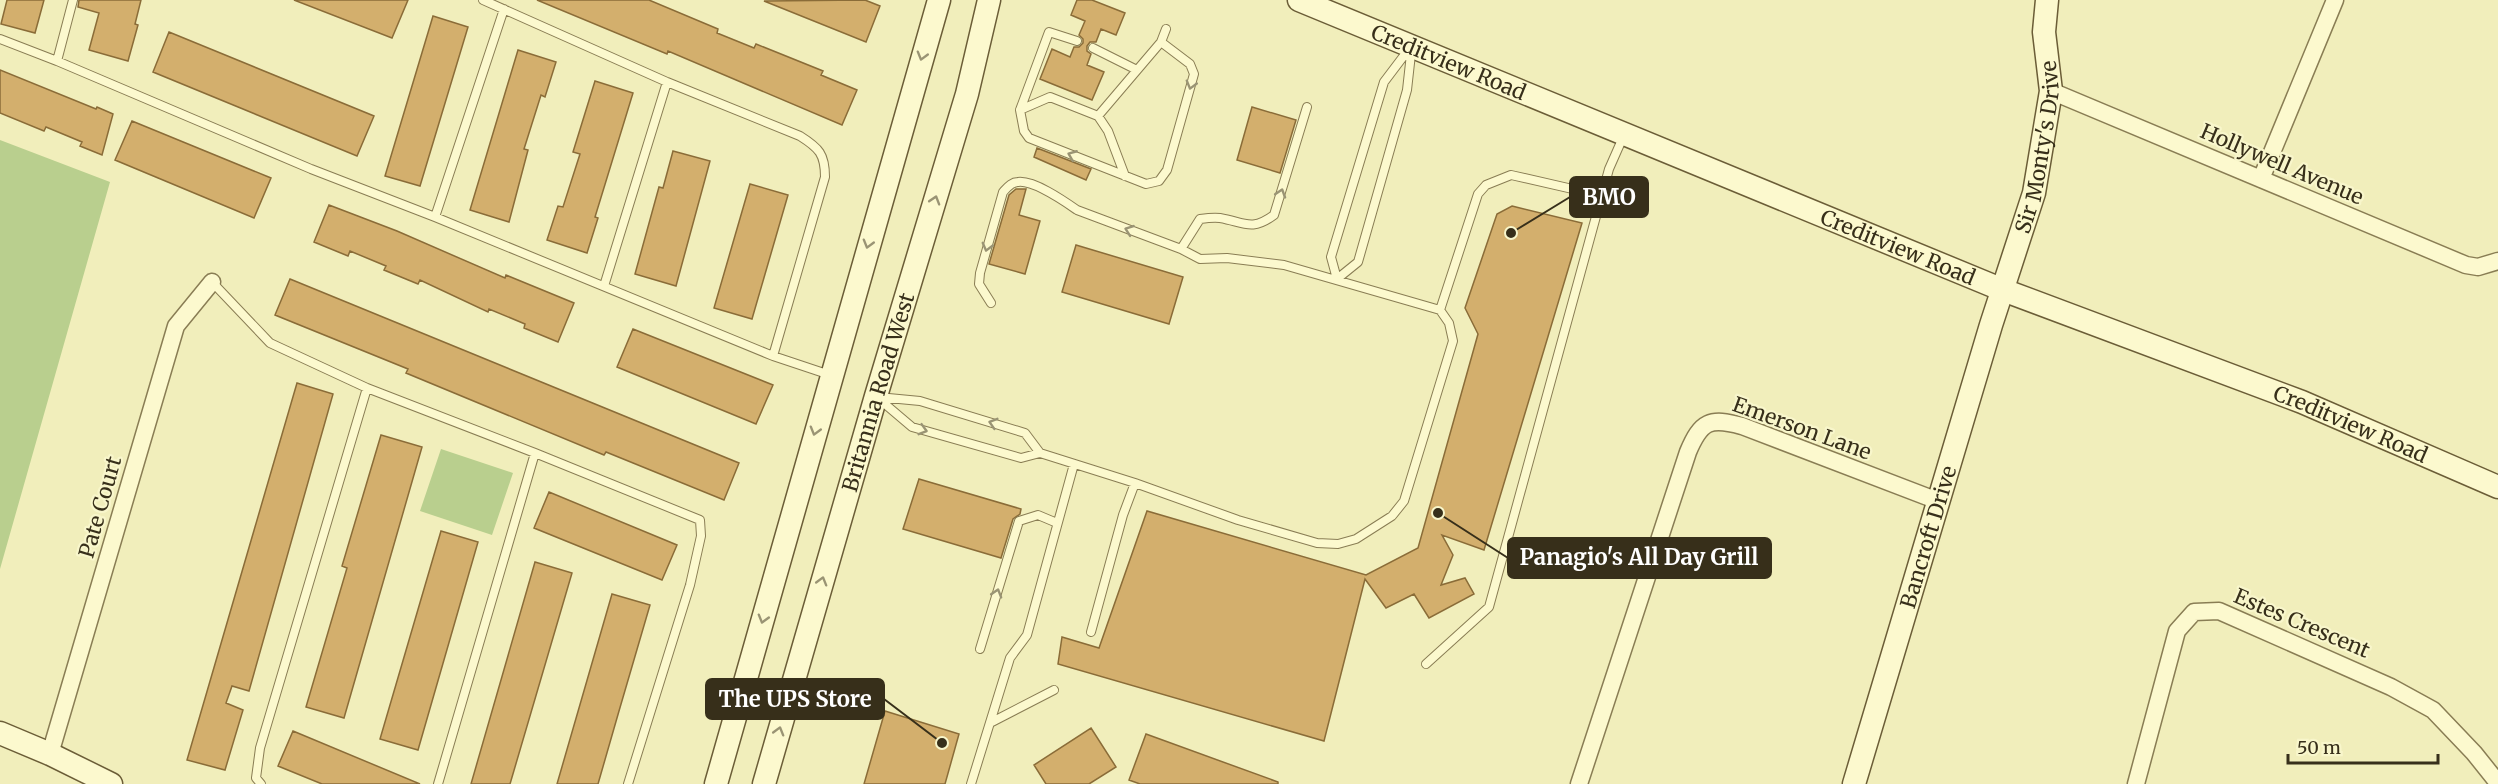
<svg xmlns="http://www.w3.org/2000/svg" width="2498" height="784" viewBox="0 0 2498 784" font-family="Merriweather,serif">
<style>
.green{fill:#b9cf8e}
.building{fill:#d3af6d;stroke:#8a6c38;stroke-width:1.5}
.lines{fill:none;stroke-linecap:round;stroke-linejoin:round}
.lane-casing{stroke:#897d54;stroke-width:10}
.street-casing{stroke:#897d54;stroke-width:19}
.secondary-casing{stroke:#6b5d37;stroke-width:25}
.lane{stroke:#fcf9ce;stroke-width:8}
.street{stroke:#fcf9ce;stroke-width:16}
.secondary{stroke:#fcf9ce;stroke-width:22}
.oneway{stroke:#9a9474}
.labels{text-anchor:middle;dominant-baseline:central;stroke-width:4.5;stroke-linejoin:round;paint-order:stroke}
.street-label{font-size:21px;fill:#372f1a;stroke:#f8f6cb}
.leader{fill:none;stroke:#372f1a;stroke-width:2}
.callout-dot{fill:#372f1a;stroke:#f8f6cb;stroke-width:2}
.callout{fill:#372f1a;stroke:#372f1a;stroke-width:2}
.callout-label{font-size:22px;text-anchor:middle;font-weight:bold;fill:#fff}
</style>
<rect width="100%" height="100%" fill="#f1eebb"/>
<!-- green -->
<path class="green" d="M 0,140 L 110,182 L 0,569 Z
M 441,449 L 513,473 L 492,535 L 420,511 Z"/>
<!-- building -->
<path class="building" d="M 7,0 L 44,0 L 35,33 L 1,24 Z
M 79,0 L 141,0 L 135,24 L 138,25 L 128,61 L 89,50 L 99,13 L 78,7 Z
M 294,0 L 408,0 L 392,38 Z
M 537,0 L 649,0 L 718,29 L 717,33 L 754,48 L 756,44 L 823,71 L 821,75 L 857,90 L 842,125 L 668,51 L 667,54 Z
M 865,0 L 880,6 L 866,42 L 764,1 Z
M 1077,0 L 1092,0 L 1125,13 L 1116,35 L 1101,29 L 1096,42 L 1090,42 L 1087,46 L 1087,51 L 1091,54 L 1087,65 L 1104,72 L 1092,100 L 1040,79 L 1052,49 L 1070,57 L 1074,47 L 1079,47 L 1083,43 L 1083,39 L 1079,35 L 1085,21 L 1071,15 Z
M 433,16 L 468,27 L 420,186 L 385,176 Z
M 169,32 L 374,116 L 357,156 L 153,72 Z
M 518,50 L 556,62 L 545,97 L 541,95 L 524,149 L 528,150 L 509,222 L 470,210 Z
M 0,70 L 96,109 L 97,107 L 113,114 L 102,155 L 80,146 L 82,142 L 46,127 L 44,131 L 0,113 Z
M 595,81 L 633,93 L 595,217 L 598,218 L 587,253 L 547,240 L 558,206 L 563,207 L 580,154 L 573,152 Z
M 1252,107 L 1296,120 L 1280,173 L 1237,160 Z
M 132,121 L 271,178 L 254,218 L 115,160 Z
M 1037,148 L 1091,169 L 1086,180 L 1034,157 Z
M 673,151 L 710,161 L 676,286 L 635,274 L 659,187 L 663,188 Z
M 750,184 L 788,195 L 752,319 L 714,308 Z
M 1016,189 L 1026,189 L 1019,215 L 1040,221 L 1025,274 L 989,264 L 1009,195 Z
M 329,205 L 397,231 L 505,278 L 506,275 L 574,303 L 558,342 L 524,328 L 525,324 L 489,309 L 488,312 L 420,280 L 418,284 L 384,270 L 386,266 L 350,251 L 348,256 L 314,242 Z
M 1512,206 L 1582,223 L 1484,550 L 1442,535 L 1453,555 L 1441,585 L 1465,578 L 1474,594 L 1429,618 L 1414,594 L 1386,608 L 1365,579 L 1324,741 L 1058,664 L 1062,637 L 1099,648 L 1147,511 L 1366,575 L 1418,548 L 1478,334 L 1465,308 L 1497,214 Z
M 1076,245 L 1183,277 L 1169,324 L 1062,292 Z
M 290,279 L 739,463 L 724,500 L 606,452 L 604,455 L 406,373 L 408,369 L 275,315 Z
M 633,329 L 773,385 L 756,424 L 617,367 Z
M 297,383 L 333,394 L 249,691 L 232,686 L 226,703 L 243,710 L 225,770 L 187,760 Z
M 381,435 L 422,447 L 344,718 L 306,707 L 347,568 L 342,566 Z
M 919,479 L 1021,509 L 1020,514 L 1013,519 L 1001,558 L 903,529 Z
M 549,492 L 677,545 L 662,580 L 534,528 Z
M 441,531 L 478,542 L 418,750 L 380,739 Z
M 535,562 L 572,573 L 510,784 L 471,784 Z
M 612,594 L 650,605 L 619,711 L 598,784 L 557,784 Z
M 885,711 L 959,734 L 945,784 L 864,784 Z
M 1091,728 L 1116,767 L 1089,784 L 1046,784 L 1034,765 Z
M 293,731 L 420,784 L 322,784 L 278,766 Z
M 1146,734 L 1278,782 L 1278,784 L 1140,784 L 1129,780 Z"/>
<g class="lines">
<!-- lane casing -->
<g class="lane-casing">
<path id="lane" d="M 73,0 L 57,61 L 311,169 L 435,217 L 773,356 L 830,375
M 483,0 L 667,82 L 800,136 C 819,148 825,154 825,177 L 773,356
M 0,39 L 57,61
M 1077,41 L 1049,32 L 1020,110 L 1024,131 L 1029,138 L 1146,184 L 1159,181 L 1167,170 L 1194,74 L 1190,64 L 1161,42
M 1412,45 L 1407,90 L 1358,262 L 1337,279 L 1331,257 L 1384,82 Z
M 1093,48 L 1137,70
M 1020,110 L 1050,97 L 1098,116 L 1161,42 L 1166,29
M 1098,116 L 1108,131 L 1125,176
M 435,217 L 504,9
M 1181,249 L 1200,219 C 1207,218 1214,217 1220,218 C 1244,222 1251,232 1274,215 L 1307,107
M 212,282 L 270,343 L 367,388 L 535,453 L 700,520 L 701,536 L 690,585 L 628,784
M 604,286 L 667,82
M 1440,310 L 1478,194 L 1486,185 L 1511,175 L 1603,196
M 878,397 L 920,401 L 1025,433 L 1040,453
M 879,399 L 912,427 L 1021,458 L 1040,453 L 1135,483 L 1238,520 L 1317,543 L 1338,544 L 1356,539 L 1392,516 L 1404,501 L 1453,341 L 1449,323 L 1440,310 L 1284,265 L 1227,258 L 1200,259 L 1181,249 L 1077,210 C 1064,201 1034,180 1018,182 C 1011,182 1007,188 1003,192 L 980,273 L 979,284 L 991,303
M 1091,632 L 1123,515 L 1135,483
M 980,649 L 1019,521 L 1038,515 L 1057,523
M 1426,664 L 1489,607 L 1609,169 L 1624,135
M 990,723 L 1054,690
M 261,784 L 256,778 L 260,748 L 367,388
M 438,784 L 535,453
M 971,784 L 1010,658 L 1027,635 L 1074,464"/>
</g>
<!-- street casing -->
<g class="street-casing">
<path id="street" d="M 2051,91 L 2466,265 L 2478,267 L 2498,261
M 2261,179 L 2335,0
M 50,754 L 176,326 L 212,282
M 1579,784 L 1688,452 C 1701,421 1710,417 1742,426 L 1938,501
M 2136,784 L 2177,631 L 2194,612 L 2219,611 L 2391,687 L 2433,710 L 2474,753 L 2498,783"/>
</g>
<!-- secondary casing -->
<g class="secondary-casing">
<g id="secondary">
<path id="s1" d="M 1299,0 L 2003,290 L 2302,402 L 2498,487"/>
<path d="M 0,733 L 50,754 L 111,784"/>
<path d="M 716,784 L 939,0"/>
<path id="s2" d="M 764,784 L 876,396 L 967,94 L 989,0"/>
<path id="s3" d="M 1854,784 L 1991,325 L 2034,193 L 2051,91 L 2044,32 L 2047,0"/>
</g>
</g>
<!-- lane -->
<use href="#lane" class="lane"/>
<!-- street -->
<use href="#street" class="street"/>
<!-- secondary -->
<use href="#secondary" class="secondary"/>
</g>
<!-- one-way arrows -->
<defs><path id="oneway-chevron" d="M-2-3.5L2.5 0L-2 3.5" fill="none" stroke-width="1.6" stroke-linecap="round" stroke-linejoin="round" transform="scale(1.5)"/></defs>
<g class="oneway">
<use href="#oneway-chevron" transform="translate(922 56) rotate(106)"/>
<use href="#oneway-chevron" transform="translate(1191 85) rotate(106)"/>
<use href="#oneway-chevron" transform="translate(1072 155) rotate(-158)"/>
<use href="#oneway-chevron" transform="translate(1281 193) rotate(-72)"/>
<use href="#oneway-chevron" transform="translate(935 200) rotate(-73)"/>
<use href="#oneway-chevron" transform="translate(1129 230) rotate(-160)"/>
<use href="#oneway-chevron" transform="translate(868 244) rotate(106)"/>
<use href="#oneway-chevron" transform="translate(987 247) rotate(105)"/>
<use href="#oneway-chevron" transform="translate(993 423) rotate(-163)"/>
<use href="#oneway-chevron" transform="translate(923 430) rotate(16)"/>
<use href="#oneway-chevron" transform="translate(815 431) rotate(106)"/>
<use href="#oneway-chevron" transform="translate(822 581) rotate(-74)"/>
<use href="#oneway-chevron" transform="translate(997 593) rotate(-73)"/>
<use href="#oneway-chevron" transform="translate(763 619) rotate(106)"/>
<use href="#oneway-chevron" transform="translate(779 731) rotate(-74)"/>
</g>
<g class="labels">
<!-- street labels -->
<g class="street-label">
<text stroke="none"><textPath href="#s1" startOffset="162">Creditview Road</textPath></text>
<text stroke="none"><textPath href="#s3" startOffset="664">Sir Monty's Drive</textPath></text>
<text transform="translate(2282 164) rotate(23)">Hollywell Avenue</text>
<text stroke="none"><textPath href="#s1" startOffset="648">Creditview Road</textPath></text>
<text stroke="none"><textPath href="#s2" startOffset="408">Britannia Road West</textPath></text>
<text stroke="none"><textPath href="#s1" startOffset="1134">Creditview Road</textPath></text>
<text transform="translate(1802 428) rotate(20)">Emerson Lane</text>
<text transform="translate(100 507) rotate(-74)">Pate Court</text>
<text stroke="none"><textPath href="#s3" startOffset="258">Bancroft Drive</textPath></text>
<text transform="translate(2302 623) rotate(23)">Estes Crescent</text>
</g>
</g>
<!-- callouts -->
<path class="leader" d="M1511 233L1570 197M1438 513L1508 558M942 743L884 699"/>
<g class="callout-dot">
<circle cx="1511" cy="233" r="6"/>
<circle cx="1438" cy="513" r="6"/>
<circle cx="942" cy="743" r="6"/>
</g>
<g class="callout">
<rect x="1570" y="177" width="78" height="40" rx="6"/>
<rect x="1508" y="538" width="263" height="40" rx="6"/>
<rect x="706" y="679" width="178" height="40" rx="6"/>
</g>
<g class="callout-label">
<text x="1609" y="205">BMO</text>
<text x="1639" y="565">Panagio's All Day Grill</text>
<text x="795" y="707">The UPS Store</text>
</g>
<!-- scale -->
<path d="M2288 754v9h150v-9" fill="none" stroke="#372f1a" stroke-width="3"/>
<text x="2297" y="754" font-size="18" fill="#372f1a" stroke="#f8f6cb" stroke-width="4.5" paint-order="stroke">50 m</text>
</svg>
